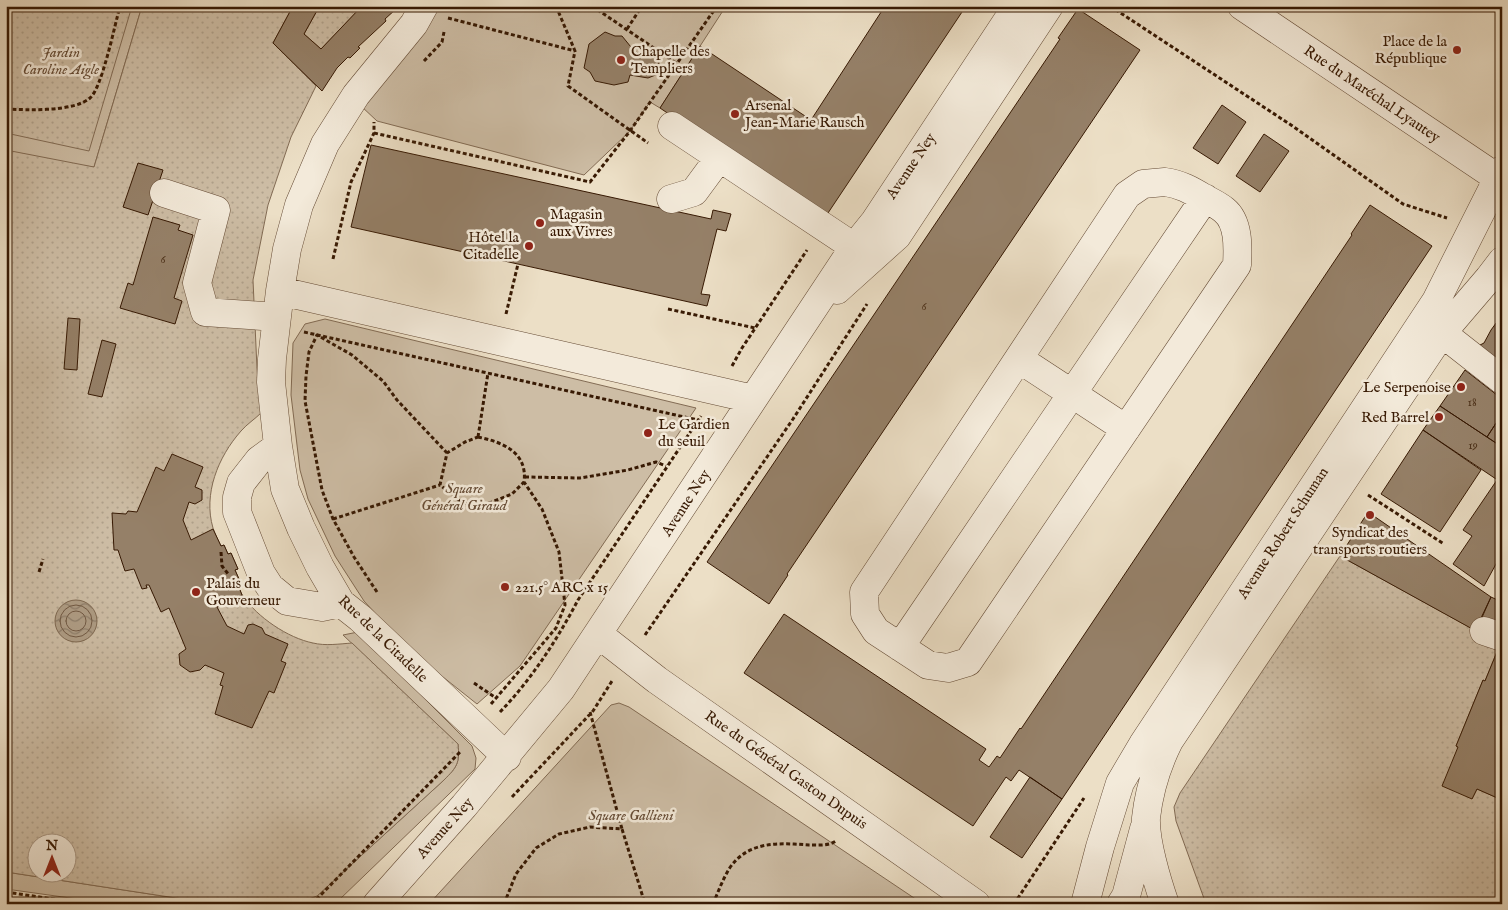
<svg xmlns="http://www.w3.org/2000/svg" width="1508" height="910" viewBox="0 0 1508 910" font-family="'IM FELL English',serif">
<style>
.green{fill:#cdbda5;stroke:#826b54}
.garden{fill:url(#garden-dots);stroke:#826b54;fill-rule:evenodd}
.water{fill:url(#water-waves);stroke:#7e6850}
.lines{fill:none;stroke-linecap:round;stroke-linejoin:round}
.shore{stroke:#725a44;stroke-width:1}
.building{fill:#958068;stroke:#371903}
.minor-casing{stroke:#644a34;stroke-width:29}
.path{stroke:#371903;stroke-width:3;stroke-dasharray:4 2.5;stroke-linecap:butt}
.minor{stroke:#f3eada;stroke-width:28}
.poi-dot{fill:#8f2418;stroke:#f3eada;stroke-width:2}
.labels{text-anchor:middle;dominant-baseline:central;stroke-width:5;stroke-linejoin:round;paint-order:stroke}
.number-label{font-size:12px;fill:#4e331c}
.poi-label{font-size:15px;fill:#371903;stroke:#f3eada;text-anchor:start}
.park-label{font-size:15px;font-style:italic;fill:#644a34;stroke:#f3eada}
.street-label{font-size:15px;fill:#371903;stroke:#f3eada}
</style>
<defs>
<pattern id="garden-dots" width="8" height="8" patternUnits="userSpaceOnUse" patternTransform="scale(1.25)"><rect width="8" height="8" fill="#cdbda5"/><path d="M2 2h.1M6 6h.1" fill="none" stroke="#b1a28c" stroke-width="1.8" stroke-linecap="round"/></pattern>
<pattern id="water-waves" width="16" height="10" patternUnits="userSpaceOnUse" patternTransform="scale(1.25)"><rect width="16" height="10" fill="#ae9c84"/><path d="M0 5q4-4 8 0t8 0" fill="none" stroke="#8e7e6a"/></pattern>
</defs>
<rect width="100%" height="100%" fill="#ecdfc6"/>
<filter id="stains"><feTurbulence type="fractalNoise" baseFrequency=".004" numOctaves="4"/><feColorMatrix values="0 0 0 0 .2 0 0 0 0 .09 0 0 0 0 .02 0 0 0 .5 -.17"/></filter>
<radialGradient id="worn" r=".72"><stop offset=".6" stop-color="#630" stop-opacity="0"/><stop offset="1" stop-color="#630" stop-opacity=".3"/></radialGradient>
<!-- green -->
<path class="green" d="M 6,6 L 142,6 L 94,167 L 6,157 Z
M 434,6 L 726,6 L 660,108 L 650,102 L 630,131 L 584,175 L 377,121 L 361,106 Z
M 325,319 L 696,408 L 520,666 L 477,704 L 409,650 L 364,601 L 335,556 L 308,499 L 300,470 L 291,395 L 293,343 L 305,324 Z
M 358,632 L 472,746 L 476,758 L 475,769 L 339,900 L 333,904 L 295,904 L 317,896 L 444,780 C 457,767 460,763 458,744 L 343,635 Z
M 619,703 L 629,707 L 923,904 L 429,904 L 611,705 Z
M 6,872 L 215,904 L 113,904 L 6,889 Z"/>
<!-- garden -->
<path class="garden" d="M 6,6 L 132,6 L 89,151 L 6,133 Z
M 142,6 L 293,6 L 273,43 L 316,86 L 291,137 L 268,205 L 253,280 L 257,369 L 261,413 C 255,419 247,424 241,431 C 218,457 203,494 213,528 C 215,534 218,540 221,546 L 224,545 L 228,554 L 231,553 L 238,569 L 235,570 L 239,579 L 237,582 C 239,587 240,592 243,596 C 257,617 288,638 313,643 C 325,646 339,644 352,643 L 458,744 C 460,763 457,767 444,780 L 317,896 L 295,904 L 215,904 L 6,872 L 6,150 L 94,167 ZM 38,842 L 68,842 L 68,872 L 38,872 Z
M 317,6 L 362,6 L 321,49 L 304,34 L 319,7 Z
M 1340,556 L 1500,644 L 1485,681 L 1483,680 L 1456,746 L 1458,747 L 1472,799 L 1477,789 L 1502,800 L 1502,904 L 1206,904 L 1176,821 L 1174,807 L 1180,793 Z"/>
<!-- water -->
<path class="water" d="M55 621a21 21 0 1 1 42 0a21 21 0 1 1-42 0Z"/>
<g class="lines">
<!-- shore -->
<path class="shore" d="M60 621a16 16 0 1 1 32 0a16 16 0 1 1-32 0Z
M66 621a10 10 0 1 1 20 0a10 10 0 1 1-20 0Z"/>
</g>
<!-- building -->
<path class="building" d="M 293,6 L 319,7 L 304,34 L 321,49 L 362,6 L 393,6 L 396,9 L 385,19 L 386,21 L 358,47 L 360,48 L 350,58 L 348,57 L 337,68 L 322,91 L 273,43 Z
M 885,6 L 966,6 L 824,219 L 660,108 L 700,46 L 811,120 Z
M 1078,9 L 1140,50 L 787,574 L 788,575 L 769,604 L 707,562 L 1060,39 L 1058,38 Z
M 605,32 L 615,36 L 622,36 L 635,52 L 649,55 L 654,57 L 659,62 L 658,74 L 648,78 L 630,75 L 628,82 L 614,85 L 595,81 L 590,72 L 584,68 L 589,44 Z
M 1222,105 L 1246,122 L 1218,164 L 1193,148 Z
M 1264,134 L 1289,151 L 1260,192 L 1236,176 Z
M 371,145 L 711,219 L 713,210 L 731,214 L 726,231 L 717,229 L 701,294 L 710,295 L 707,306 L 351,227 Z
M 138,163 L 163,170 L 148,215 L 123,207 Z
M 1370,205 L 1432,246 L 1062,799 L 1019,770 L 1011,781 L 1006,777 L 973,826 L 744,673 L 784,614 L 986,749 L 979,760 L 989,767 L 997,756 L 1000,758 L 1020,728 L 1021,729 L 1352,235 L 1351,234 Z
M 153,217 L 180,225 L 178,230 L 193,235 L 174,298 L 182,301 L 175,324 L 120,308 L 128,283 L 133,285 Z
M 1502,315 L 1502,363 L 1480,347 L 1480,345 L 1484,343 L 1491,330 Z
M 68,318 L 80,319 L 77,370 L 64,369 Z
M 102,340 L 116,344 L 102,397 L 88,394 Z
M 1465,370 L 1502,399 L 1502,414 L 1487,437 L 1440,406 Z
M 1440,406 L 1502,447 L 1502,483 L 1423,430 Z
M 1502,414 L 1502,447 L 1487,437 Z
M 1423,430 L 1481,470 L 1440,532 L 1381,494 Z
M 172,454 L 203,467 L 195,487 L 202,490 L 202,500 L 195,504 L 189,502 L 183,520 L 191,540 L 213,529 L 221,546 L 224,545 L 228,554 L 231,553 L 238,569 L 235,570 L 239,579 L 237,582 L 242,595 L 217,607 L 227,626 L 244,634 L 248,625 L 253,624 L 262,628 L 265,634 L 288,644 L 281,661 L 286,663 L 274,693 L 269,691 L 252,728 L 215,714 L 223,686 L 220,685 L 224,673 L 205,665 L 200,670 L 190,672 L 180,665 L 179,654 L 186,649 L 169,608 L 161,612 L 149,585 L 146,585 L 147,588 L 142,589 L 134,569 L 125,571 L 118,550 L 114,550 L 112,513 L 126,514 L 128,511 L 137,512 L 156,467 L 164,471 Z
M 1497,480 L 1502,483 L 1502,553 L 1484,586 L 1453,564 L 1472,536 L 1463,530 Z
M 1368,512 L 1491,597 L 1476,631 L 1340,556 Z
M 1491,597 L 1502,602 L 1502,616 L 1497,625 L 1481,618 Z
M 1501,642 L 1502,800 L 1477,789 L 1472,799 L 1442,786 L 1458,747 L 1456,746 L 1483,680 L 1485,681 Z
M 1030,777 L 1062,799 L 1022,858 L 990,837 Z"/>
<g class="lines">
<!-- minor casing -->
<g class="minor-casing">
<path id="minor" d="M 424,6 L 414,24 L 356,95 L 325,144 L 299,205 L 287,249 L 280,291 L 272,359 L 271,382 L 278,446 L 285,489 L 301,528 L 320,567 L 341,603 L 360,618 L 507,757
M 1242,6 L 1502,181
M 672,126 L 854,247
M 1165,182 C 1180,184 1191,190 1204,198 C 1211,202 1218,205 1224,210 C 1239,222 1238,247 1237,265 L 968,662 L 948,668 L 928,665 L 876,631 L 865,614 L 864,592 L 1127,195 L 1143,184 Z
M 164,193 L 216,210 L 197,283 L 205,312 L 277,317
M 671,199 L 694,192 L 719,158
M 837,290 L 897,236 L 1049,6
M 280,291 L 753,399
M 1442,333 L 1502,380
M 1019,359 L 1126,429
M 278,446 L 259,460 L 241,483 L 237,497 L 237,512 L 261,573 L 270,587 L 287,601 L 322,607 L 341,603
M 1484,631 L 1502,637
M 598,634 L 657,680 L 976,904
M 900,647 L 1205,198
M 377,904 L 464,806 L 561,689 L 854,247 L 875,221 L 1017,6
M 1085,904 L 1100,847 L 1120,783 L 1143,744 L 1436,301 L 1502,170
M 1121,904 L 1126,896 L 1144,829
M 1165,904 C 1157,881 1145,841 1146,818 C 1149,791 1157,765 1169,741 L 1442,333 L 1489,278 L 1502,261"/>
</g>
<!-- path -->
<path class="path" d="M 556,6 L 575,51 L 568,86 L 648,143
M 592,6 L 676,63
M 1110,6 L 1291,125 L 1403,204 L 1447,218
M 448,18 L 575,51
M 627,29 L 642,6
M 424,61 L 442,42 L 444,32
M 6,109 C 27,110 74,112 90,98 C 102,88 115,24 120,6
M 374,133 L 590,182 L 630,131 L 717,6
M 333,259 L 351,182 L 374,133 L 374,122
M 668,309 L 755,328
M 506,314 L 518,264
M 304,332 L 698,420
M 732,366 L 742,348 L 807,250
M 478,437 C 502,442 528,452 524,482 L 512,494 L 487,504 L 462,503 L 440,485 L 447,453 L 465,442 Z
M 478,437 L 488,373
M 525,477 L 580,478 L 628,470 L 656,462 L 666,466
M 1368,495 L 1444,544
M 333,519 L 440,485
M 221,552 L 222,566 L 229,575
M 39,572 L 43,559
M 377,592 L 354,557 L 333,519 L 322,490 L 305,401 L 306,376 L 309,352 L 317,335 L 352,355 L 383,381 L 397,400 L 447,453
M 645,635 L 793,419 L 867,304
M 474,683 L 496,698
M 491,704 L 556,628 L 565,605 L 559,552 L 542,509 L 524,482
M 500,712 C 531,680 557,640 578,600 L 701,416
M 590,712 L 622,829
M 512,797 L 593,711 L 612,681
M 6,892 L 86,904
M 312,904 L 460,752
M 504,904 L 516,874 L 536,848 L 559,834 L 590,827 L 622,829 L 645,904
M 713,904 C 718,892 723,879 729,869 C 748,840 780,843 809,845 C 817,845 829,846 836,841
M 1014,904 L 1084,798"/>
<!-- minor -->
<use href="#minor" class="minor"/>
</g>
<!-- markers -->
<g class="poi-dot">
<circle cx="1457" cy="50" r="5"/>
<circle cx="621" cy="60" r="5"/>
<circle cx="735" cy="114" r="5"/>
<circle cx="540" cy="223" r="5"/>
<circle cx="529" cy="246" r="5"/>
<circle cx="1461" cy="387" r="5"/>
<circle cx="1439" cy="417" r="5"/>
<circle cx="648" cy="433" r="5"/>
<circle cx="1370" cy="515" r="5"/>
<circle cx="505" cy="587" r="5"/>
<circle cx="196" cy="592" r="5"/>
</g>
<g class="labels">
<!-- number labels -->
<g class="number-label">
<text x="163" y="259">6</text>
<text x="924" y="306">6</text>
<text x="1472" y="402">18</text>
<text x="1473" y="445">19</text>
</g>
<!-- poi labels -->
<g class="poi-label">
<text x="1447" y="41" text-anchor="end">Place de la<tspan x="1447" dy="17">République</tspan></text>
<text x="631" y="51">Chapelle des<tspan x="631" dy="17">Templiers</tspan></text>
<text x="745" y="105">Arsenal<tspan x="745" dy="17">Jean-Marie Rausch</tspan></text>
<text x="550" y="214">Magasin<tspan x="550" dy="17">aux Vivres</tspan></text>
<text x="519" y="237" text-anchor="end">Hôtel la<tspan x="519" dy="17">Citadelle</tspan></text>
<text x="1451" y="387" text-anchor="end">Le Serpenoise</text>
<text x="1429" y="417" text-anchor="end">Red Barrel</text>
<text x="658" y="424">Le Gardien<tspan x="658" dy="17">du seuil</tspan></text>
<text x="1370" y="532" text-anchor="middle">Syndicat des<tspan x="1370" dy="17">transports routiers</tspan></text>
<text x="206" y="583">Palais du<tspan x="206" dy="17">Gouverneur</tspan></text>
<text x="515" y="587">221.5° ARC x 15</text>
</g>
<!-- park labels -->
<g class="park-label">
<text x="61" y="52">Jardin<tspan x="61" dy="17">Caroline Aigle</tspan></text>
<text x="464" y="488">Square<tspan x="464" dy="17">Général Giraud</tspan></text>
<text x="631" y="815">Square Gallieni</text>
</g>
<!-- street labels -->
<g class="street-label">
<text transform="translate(1372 94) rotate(34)">Rue du Maréchal Lyautey</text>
<text transform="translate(911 166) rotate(-56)">Avenue Ney</text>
<text transform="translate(686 503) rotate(-57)">Avenue Ney</text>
<text transform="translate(1283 533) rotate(-57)">Avenue Robert Schuman</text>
<text transform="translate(383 639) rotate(44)">Rue de la Citadelle</text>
<text transform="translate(786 770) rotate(35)">Rue du Général Gaston Dupuis</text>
<text transform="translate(445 828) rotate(-48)">Avenue Ney</text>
</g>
</g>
<!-- margin -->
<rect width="1508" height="910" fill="none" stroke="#ecdfc6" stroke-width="25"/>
<rect x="8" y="8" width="1493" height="895" fill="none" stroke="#371903" stroke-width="2.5"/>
<rect x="12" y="12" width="1483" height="885" fill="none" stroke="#371903"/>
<!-- north arrow -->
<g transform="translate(52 858)"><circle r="24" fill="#f3eada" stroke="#a89684"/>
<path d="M0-4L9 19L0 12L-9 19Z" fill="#8f2418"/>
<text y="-8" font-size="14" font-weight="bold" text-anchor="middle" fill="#371903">N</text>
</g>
<rect width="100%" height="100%" filter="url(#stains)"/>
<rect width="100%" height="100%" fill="url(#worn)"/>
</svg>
